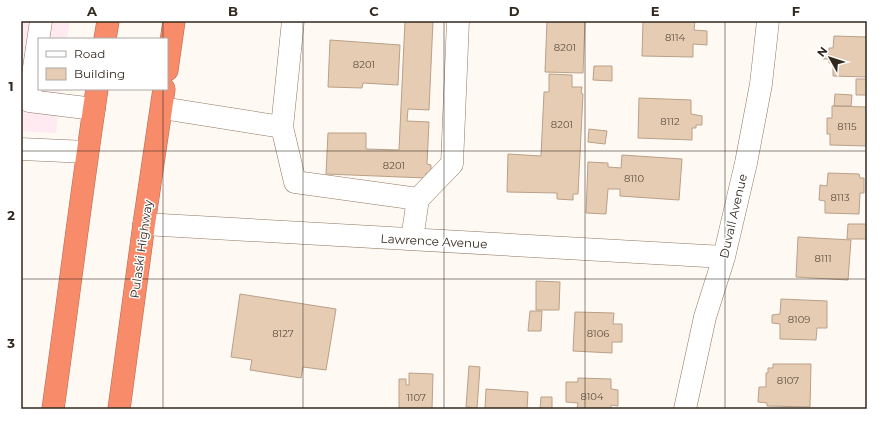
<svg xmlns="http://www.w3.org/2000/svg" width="888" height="430" viewBox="0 0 888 430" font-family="Montserrat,sans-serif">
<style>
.commercial{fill:#ffeaf1}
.building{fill:#e6ccb3;stroke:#b9a088}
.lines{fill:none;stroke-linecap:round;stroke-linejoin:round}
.minor-casing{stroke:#907861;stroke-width:23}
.highway-casing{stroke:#b2684f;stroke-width:23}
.minor{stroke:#fff;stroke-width:22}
.highway{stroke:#f78b6a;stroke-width:22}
.grid{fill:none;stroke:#32281e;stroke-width:1;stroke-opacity:0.55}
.labels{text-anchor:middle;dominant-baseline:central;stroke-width:3;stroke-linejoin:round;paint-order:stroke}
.number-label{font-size:10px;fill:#5f5143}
.street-label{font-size:12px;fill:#32281e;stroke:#fff}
.neatline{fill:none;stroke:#32281e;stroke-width:1.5}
.grid-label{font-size:13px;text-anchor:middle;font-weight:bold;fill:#32281e}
</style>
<rect width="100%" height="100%" fill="#fff9f4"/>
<!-- commercial -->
<path class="commercial" d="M 21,21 L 70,21 L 67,39 L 39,39 L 39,89 L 61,89 L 56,133 L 21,131 Z"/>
<!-- building -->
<path class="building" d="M 405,21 L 433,21 L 429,110 L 408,109 L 407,121 L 429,122 L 427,164 L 431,165 L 431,174 L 426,173 L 426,178 L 326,174 L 328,133 L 366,133 L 366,149 L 399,150 Z
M 547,21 L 585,21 L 583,73 L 545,72 Z
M 643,21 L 695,21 L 694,30 L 707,31 L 707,45 L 693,44 L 693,57 L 642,56 Z
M 834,36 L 867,37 L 867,77 L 833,76 L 833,63 L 829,63 L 829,59 L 823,59 L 824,52 L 829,52 L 829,48 L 833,48 Z
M 330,40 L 400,45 L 398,85 L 363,83 L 362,88 L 328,87 Z
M 594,66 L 612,66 L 612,81 L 593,80 Z
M 549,74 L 572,75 L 572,87 L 582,87 L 581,93 L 583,94 L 578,194 L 573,194 L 573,200 L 557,199 L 557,193 L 507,192 L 508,154 L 541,156 L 544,92 L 549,92 Z
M 856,79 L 867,79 L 867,95 L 856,95 Z
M 835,94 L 852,95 L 851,106 L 834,106 Z
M 639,98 L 691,100 L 691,114 L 702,116 L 702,125 L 696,125 L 696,128 L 692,128 L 692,140 L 638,138 Z
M 832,106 L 867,107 L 867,146 L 830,145 L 830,134 L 827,134 L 827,118 L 832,118 Z
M 589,129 L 607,131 L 605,144 L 588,142 Z
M 622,155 L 682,159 L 679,200 L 620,196 L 620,189 L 608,189 L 606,214 L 586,213 L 588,162 L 608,163 L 608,167 L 621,168 Z
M 828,173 L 859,174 L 860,178 L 864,178 L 864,193 L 860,193 L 859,214 L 825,213 L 825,201 L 819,200 L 820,185 L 827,186 Z
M 848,224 L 867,224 L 867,239 L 847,239 Z
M 798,237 L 851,240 L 848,280 L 796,277 Z
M 536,281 L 560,282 L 559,310 L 536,310 Z
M 240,294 L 336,309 L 326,370 L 303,367 L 301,378 L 250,370 L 252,360 L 231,357 Z
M 781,299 L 827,301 L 827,328 L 817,328 L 816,340 L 780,339 L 780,324 L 772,323 L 772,315 L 780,314 Z
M 530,311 L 542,311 L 541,331 L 528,331 Z
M 575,312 L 614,313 L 613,324 L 622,324 L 622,342 L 612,342 L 612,353 L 573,351 Z
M 773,364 L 811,364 L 810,407 L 767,406 L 767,403 L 758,402 L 759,387 L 766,387 L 766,373 L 768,373 L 768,368 L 773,368 Z
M 469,366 L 480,367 L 477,408 L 466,407 Z
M 409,373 L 433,374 L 432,409 L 399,409 L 399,379 L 406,379 L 406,385 L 409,385 Z
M 578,378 L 611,379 L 611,389 L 618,390 L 618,406 L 611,405 L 611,409 L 577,409 L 578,403 L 566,402 L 566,382 L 578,382 Z
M 486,389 L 528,392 L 527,409 L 485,409 Z
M 541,397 L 552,397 L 552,409 L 540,409 Z"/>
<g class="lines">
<!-- minor casing -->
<g class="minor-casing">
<path id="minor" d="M 41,21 L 29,101 L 94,109
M 162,108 L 282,127 L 293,21
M 282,127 L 295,182 L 418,199 L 412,239
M 21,149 L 87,152
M 418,199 L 452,164 L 458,21
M 144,224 L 724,257
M 685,409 L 705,317 L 724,257 L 746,163 L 761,84 L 768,21"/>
</g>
<!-- highway casing -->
<g class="highway-casing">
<path id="highway" d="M 105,39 L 108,21
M 167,70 L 174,21
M 53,409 C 68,302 81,195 97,89
M 119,409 L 144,224 L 164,89"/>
</g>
<!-- minor -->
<use href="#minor" class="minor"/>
<!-- highway -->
<use href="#highway" class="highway"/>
</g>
<!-- grid -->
<path class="grid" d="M 163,21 L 163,39M 303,21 L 303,409M 444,21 L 444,409M 585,21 L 585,409M 725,21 L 725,409M 163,89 L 163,409M 21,151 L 867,151M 21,279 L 867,279"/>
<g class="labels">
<!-- number labels -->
<g class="number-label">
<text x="675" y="37">8114</text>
<text x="565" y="47">8201</text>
<text x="364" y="64">8201</text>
<text x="670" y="121">8112</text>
<text x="562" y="124">8201</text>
<text x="847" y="126">8115</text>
<text x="394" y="165">8201</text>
<text x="634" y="178">8110</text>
<text x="840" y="197">8113</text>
<text x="823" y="258">8111</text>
<text x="799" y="319">8109</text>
<text x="283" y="333">8127</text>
<text x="598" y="333">8106</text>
<text x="788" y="380">8107</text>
<text x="592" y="396">8104</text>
<text x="416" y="397">1107</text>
</g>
<!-- street labels -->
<g class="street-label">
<text transform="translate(733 216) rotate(-77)">Duvall Avenue</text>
<text transform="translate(434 241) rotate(3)">Lawrence Avenue</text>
<text transform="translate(141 249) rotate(-82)">Pulaski Highway</text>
</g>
</g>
<!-- border -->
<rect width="888" height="430" fill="none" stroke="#ffffff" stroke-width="44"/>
<!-- legend -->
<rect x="38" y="38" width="130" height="52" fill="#ffffff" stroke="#ada9a5"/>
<rect x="46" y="51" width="20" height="6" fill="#ffffff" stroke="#ada9a5"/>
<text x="74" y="58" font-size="12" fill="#32281e">Road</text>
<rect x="46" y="68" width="20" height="12" fill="#e6ccb3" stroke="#ada9a5"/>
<text x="74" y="78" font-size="12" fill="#32281e">Building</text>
<!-- north arrow -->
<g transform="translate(830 58) rotate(309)" stroke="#ffffff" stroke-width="3" paint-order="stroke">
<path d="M0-3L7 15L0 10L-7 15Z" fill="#32281e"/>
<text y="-6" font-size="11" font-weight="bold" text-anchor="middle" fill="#32281e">N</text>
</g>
<rect x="22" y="22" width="844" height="386" class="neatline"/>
<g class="grid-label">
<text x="92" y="16">A</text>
<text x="233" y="16">B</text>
<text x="374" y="16">C</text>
<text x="514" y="16">D</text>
<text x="655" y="16">E</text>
<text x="796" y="16">F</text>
<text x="11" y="91">1</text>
<text x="11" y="220">2</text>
<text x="11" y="348">3</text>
</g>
</svg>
